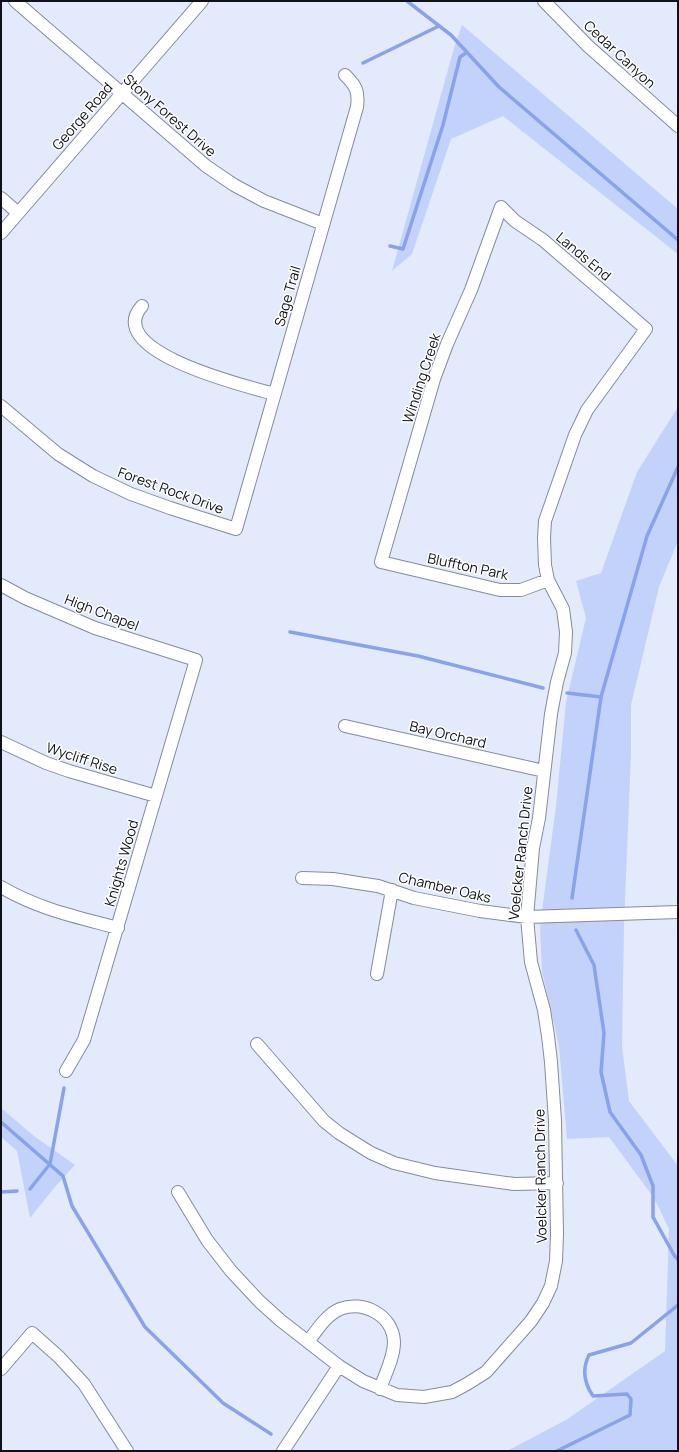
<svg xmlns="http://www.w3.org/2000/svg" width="679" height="1452" viewBox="0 0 679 1452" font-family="Manrope,sans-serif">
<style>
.green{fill:#c3d2fa}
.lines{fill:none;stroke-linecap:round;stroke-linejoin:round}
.stream{stroke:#88a2eb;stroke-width:3.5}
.minor-casing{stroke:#848ba0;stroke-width:14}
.minor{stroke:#fff;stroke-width:12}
.labels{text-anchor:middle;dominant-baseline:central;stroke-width:3;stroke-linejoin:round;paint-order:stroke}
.street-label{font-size:14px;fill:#0e1119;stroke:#fff}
</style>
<rect width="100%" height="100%" fill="#e2eafc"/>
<!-- green -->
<path class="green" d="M 462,25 L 678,209 L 678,254 L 503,116 L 451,139 L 412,254 L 392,271 L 454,48 Z
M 678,407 L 678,541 L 659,587 L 631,705 L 631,752 L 624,925 L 622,1046 L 629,1101 L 678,1166 L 678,1451 L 507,1451 L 566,1420 L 665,1351 L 669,1229 L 654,1198 L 609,1137 L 567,1139 L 559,1046 L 542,971 L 540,926 L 556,806 L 566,702 L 586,618 L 576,581 L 601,573 L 637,472 Z
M 1,1108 L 34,1136 L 75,1165 L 54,1188 L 30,1218 L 17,1151 L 1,1137 Z"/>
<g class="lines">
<!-- stream -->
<path class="stream" d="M 407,1 L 451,35 L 499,87 L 678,240
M 363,63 L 439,26
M 390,246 L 403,249 L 443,125 L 460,57 L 466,53
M 290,632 L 418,656 L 543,688
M 567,693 L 601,697
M 572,898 L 601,697 L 647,536 L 678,467
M 576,930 L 594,965 L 604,1033 L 601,1072 L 610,1112 L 641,1155 L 653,1186 L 653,1217 L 674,1255 L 678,1260
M 1,1122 L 63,1176 L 72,1206 L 145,1327 L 223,1403 L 271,1434
M 30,1189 L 50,1164 L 64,1088
M 1,1192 L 17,1191
M 557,1451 L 630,1415 L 631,1399 L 627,1394 L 593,1396 C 584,1383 582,1369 589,1355 L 631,1343 L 678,1305"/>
<!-- minor casing -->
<g class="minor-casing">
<path id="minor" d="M 15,1 L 206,166 L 234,185 L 264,201 L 323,224
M 544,1 L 588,46 L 678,126
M 1,198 L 18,213
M 1,233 L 202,1
M 142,306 C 101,352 250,387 274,394
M 1,406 L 58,454 L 93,476 L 131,494 L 170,508 L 236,529 L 357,107 C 359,91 356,86 345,75
M 1,585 L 25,598 L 95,628 L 196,660 L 84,1040 L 66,1071
M 345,726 L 544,771
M 1,742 L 46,763 L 69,771 L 156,796
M 302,878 L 333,879 L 358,883 L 378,886 L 414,898 L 480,911 L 527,917 L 678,912
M 1,887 C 38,909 77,917 118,928
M 377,974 L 392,890
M 257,1044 L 324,1121 L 339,1133 L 371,1153 L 394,1163 L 435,1173 L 514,1184 L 557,1183
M 178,1192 L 207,1240 L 231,1271 L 259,1301 L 280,1320 L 339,1366 L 363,1381 L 397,1395 L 424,1397 L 452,1392 L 467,1384 L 486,1372 L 531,1321 L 543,1303 L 551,1286 L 556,1261 L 557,1234 L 555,1121 L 551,1062 L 548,1036 L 544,1010 L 531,962 L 527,917 L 533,848 L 539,818 L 551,714 L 557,682 L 565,653 L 566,632 L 563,609 L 548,580 L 545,565 L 544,538 L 545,521 L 575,435 L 587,410 L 646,329 L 543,240 L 515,221 L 501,207 L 471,290 L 447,344 L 434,379 L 381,562 L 500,590 L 521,590 L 548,580
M 308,1342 C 317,1330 326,1315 340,1309 C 363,1300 393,1315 394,1342 C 394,1358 385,1374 380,1389
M 1,1369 L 32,1333 L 59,1357 L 84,1384 L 127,1451
M 283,1451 L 339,1366"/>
</g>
<!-- minor -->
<use href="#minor" class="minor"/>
</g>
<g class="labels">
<!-- street labels -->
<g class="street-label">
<text transform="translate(620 54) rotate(43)">Cedar Canyon</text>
<text transform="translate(170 115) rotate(41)">Stony Forest Drive</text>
<text transform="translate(82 116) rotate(-49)">George Road</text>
<text transform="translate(584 256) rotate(40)">Lands End</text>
<text transform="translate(287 296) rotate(-74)">Sage Trail</text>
<text transform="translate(421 378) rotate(-72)">Winding Creek</text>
<text transform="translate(171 490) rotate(20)">Forest Rock Drive</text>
<text transform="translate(468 566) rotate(12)">Bluffton Park</text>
<text transform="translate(102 612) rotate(21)">High Chapel</text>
<text transform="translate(448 734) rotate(13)">Bay Orchard</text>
<text transform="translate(82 758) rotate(18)">Wycliff Rise</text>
<text transform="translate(520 853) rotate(-84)">Voelcker Ranch Drive</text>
<text transform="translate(121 863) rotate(-74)">Knights Wood</text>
<text transform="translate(445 887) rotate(13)">Chamber Oaks</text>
<text transform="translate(540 1176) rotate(-91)">Voelcker Ranch Drive</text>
</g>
</g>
<!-- border -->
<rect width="679" height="1452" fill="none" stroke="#0e1119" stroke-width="4"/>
</svg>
